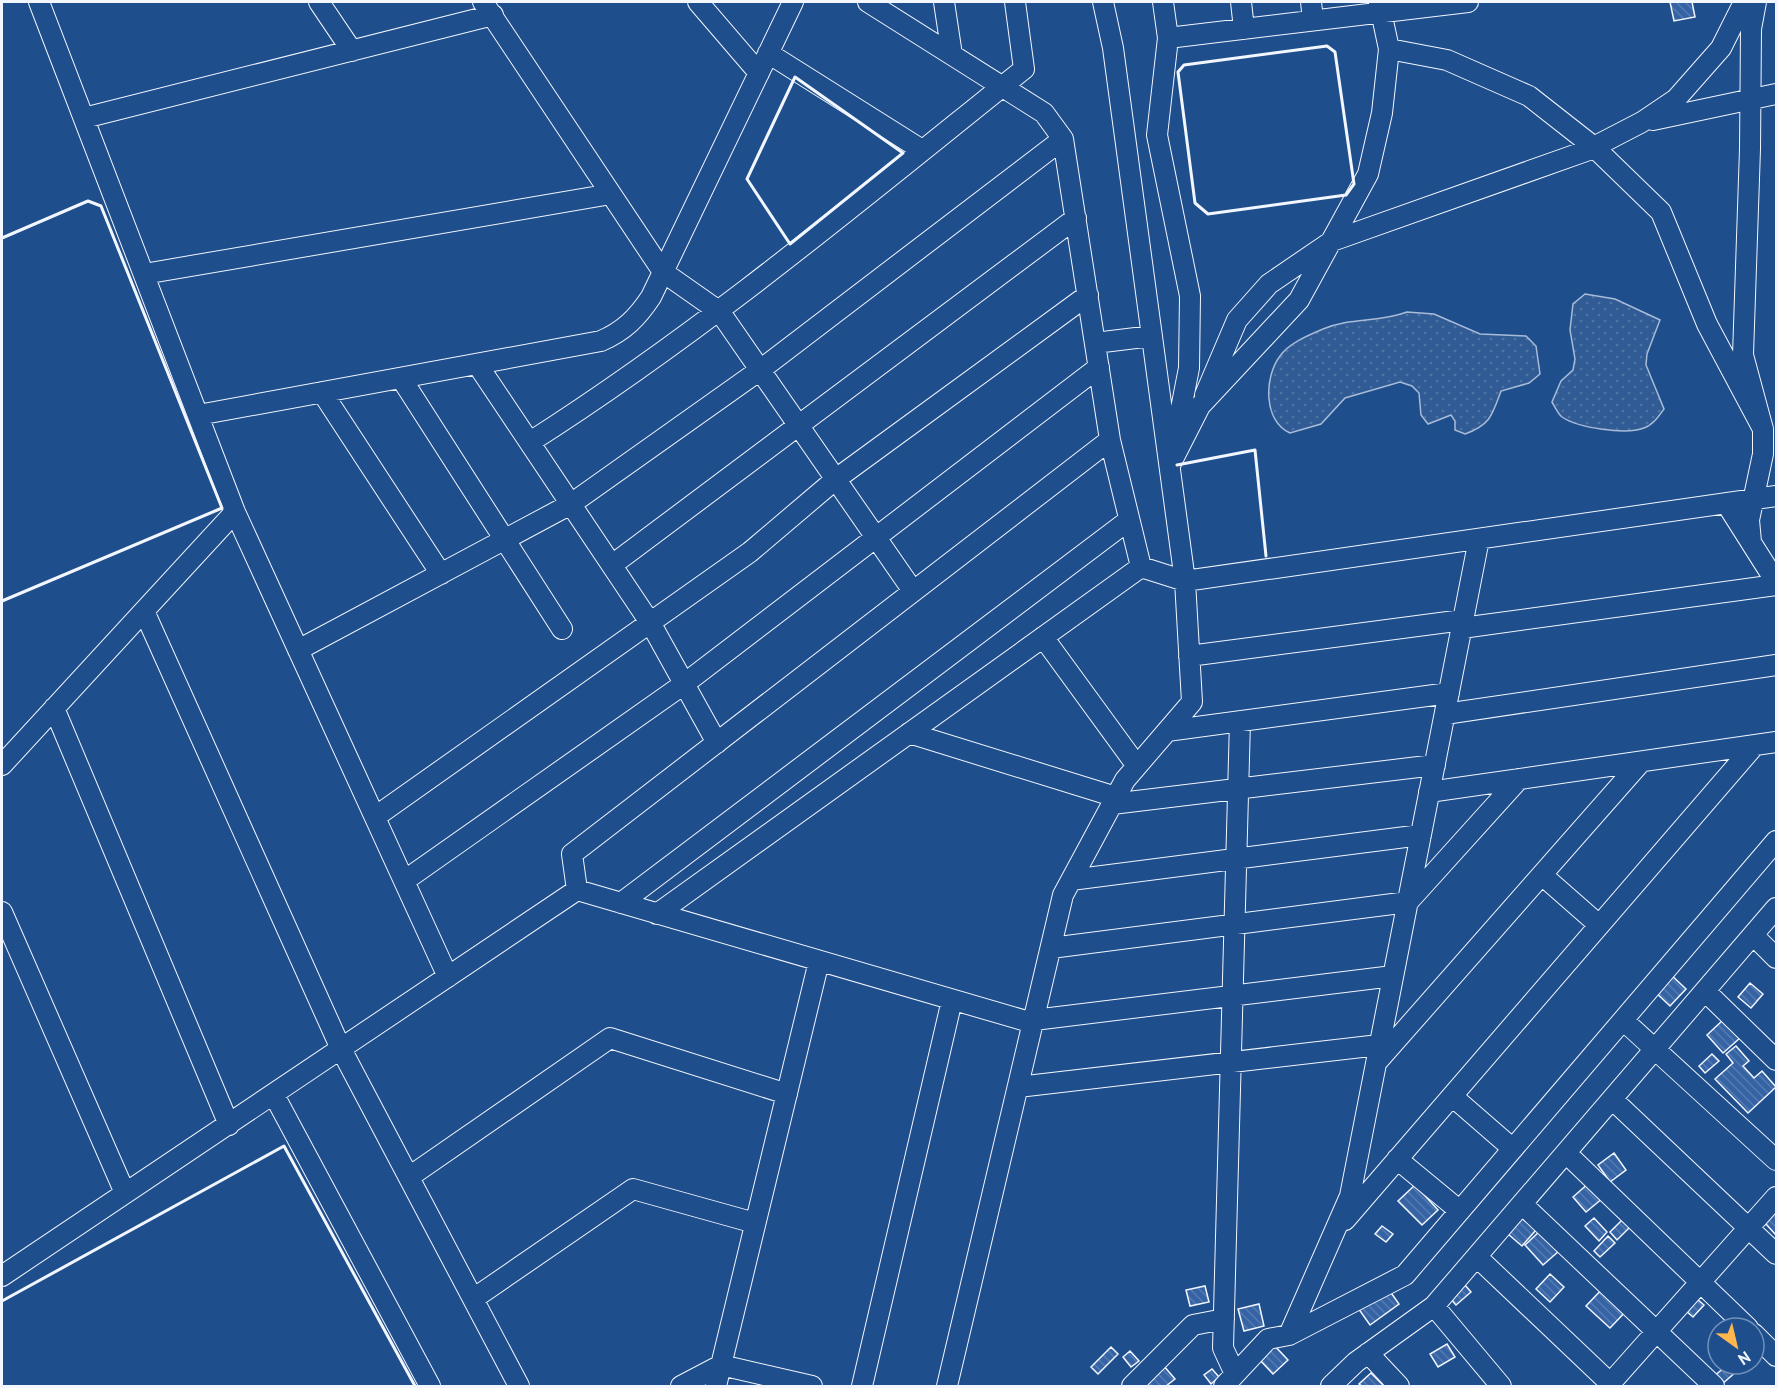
<svg xmlns="http://www.w3.org/2000/svg" width="1778" height="1388" viewBox="0 0 1778 1388" font-family="'PT Sans',sans-serif">
<style>
.grass{fill:url(#grass-dots);stroke:#a8bbd7;stroke-width:1.5}
.building{fill:url(#building-back-hatch);stroke:#f2f6ff;stroke-width:1.5}
.lines{fill:none;stroke-linecap:round;stroke-linejoin:round}
.minor-casing{stroke:#f2f6ff;stroke-width:22}
.minor{stroke:#1f4e8c;stroke-width:20}
.wall{stroke:#f2f6ff;stroke-width:3}
</style>
<defs>
<pattern id="grass-dots" width="8" height="8" patternUnits="userSpaceOnUse" patternTransform="scale(1.5)"><rect width="8" height="8" fill="#305b95"/><path d="M2 2h.1M6 6h.1" fill="none" stroke="#4e73a5" stroke-width="1.8" stroke-linecap="round"/></pattern>
<pattern id="building-back-hatch" width="6" height="6" patternUnits="userSpaceOnUse" patternTransform="scale(1.5)"><rect width="6" height="6" fill="#3563a3"/><path d="M-1 5l2 2M0 0l6 6M5-1l2 2" fill="none" stroke="#537ab1"/></pattern>
</defs>
<rect width="100%" height="100%" fill="#1f4e8c"/>
<!-- grass -->
<path class="grass" d="M 1585,294 L 1615,299 L 1660,320 L 1647,354 L 1646,365 L 1664,409 C 1659,416 1653,425 1644,428 C 1626,435 1578,428 1562,417 C 1558,414 1555,407 1552,402 L 1561,381 L 1573,370 L 1575,359 L 1570,330 L 1573,304 Z
M 1407,312 L 1434,314 L 1480,334 L 1526,336 L 1536,346 L 1540,374 L 1529,383 L 1501,391 C 1492,416 1490,425 1465,434 L 1455,430 L 1455,421 L 1451,415 L 1428,424 L 1421,415 L 1419,393 L 1412,386 L 1400,382 L 1345,398 L 1321,424 L 1290,433 C 1263,421 1264,377 1280,356 C 1289,343 1309,335 1323,329 C 1351,317 1378,323 1407,312 Z"/>
<!-- building -->
<path class="building" d="M 1670,2 L 1692,2 L 1695,17 L 1674,21 Z
M 1668,972 L 1686,989 L 1670,1006 L 1652,989 Z
M 1750,983 L 1763,994 L 1751,1008 L 1738,997 Z
M 1724,1019 L 1740,1038 L 1723,1053 L 1707,1035 Z
M 1736,1046 L 1749,1061 L 1743,1066 L 1754,1078 L 1762,1071 L 1776,1087 L 1748,1113 L 1715,1079 L 1733,1063 L 1726,1054 Z
M 1712,1054 L 1719,1061 L 1705,1073 L 1699,1066 Z
M 1614,1153 L 1626,1170 L 1610,1182 L 1598,1165 Z
M 1590,1182 L 1603,1198 L 1586,1212 L 1573,1197 Z
M 1415,1185 L 1438,1210 L 1422,1225 L 1398,1201 Z
M 1776,1211 L 1776,1235 L 1765,1223 Z
M 1625,1217 L 1632,1225 L 1617,1240 L 1610,1232 Z
M 1522,1218 L 1536,1230 L 1522,1246 L 1508,1234 Z
M 1594,1218 L 1607,1232 L 1599,1241 L 1585,1226 Z
M 1382,1226 L 1393,1234 L 1386,1242 L 1375,1234 Z
M 1541,1230 L 1559,1251 L 1543,1265 L 1525,1245 Z
M 1608,1236 L 1615,1243 L 1600,1257 L 1594,1251 Z
M 1550,1274 L 1564,1287 L 1550,1302 L 1536,1289 Z
M 1464,1284 L 1471,1292 L 1456,1305 L 1449,1297 Z
M 1205,1286 L 1209,1302 L 1190,1306 L 1186,1290 Z
M 1605,1286 L 1629,1308 L 1610,1328 L 1586,1306 Z
M 1387,1287 L 1399,1304 L 1370,1325 L 1358,1308 Z
M 1697,1299 L 1704,1305 L 1693,1317 L 1686,1311 Z
M 1259,1304 L 1264,1326 L 1244,1331 L 1238,1309 Z
M 1273,1344 L 1288,1360 L 1273,1374 L 1258,1358 Z
M 1447,1344 L 1455,1357 L 1438,1367 L 1430,1354 Z
M 1111,1347 L 1118,1354 L 1098,1374 L 1091,1367 Z
M 1130,1351 L 1139,1361 L 1131,1367 L 1123,1357 Z
M 1729,1364 L 1737,1371 L 1721,1385 L 1714,1376 Z
M 1163,1365 L 1175,1379 L 1166,1386 L 1148,1386 L 1143,1380 Z
M 1212,1369 L 1219,1377 L 1211,1384 L 1204,1375 Z
M 1371,1373 L 1384,1386 L 1362,1386 L 1359,1384 Z"/>
<g class="lines">
<!-- minor casing -->
<g class="minor-casing">
<path id="minor" d="M 39,2 L 235,512 L 448,977
M 319,2 L 352,51
M 483,2 L 663,272 L 720,312 L 913,591
M 698,2 L 759,73
M 868,2 L 1044,113 L 1063,139 L 1110,440 L 1141,567
M 944,2 L 952,55
M 1163,2 L 1168,38 L 1157,135 L 1190,296 L 1189,368 L 1170,465 L 1200,406 L 1299,300 L 1368,174 L 1382,113 L 1389,49 L 1379,2
M 1241,2 L 1244,29
M 1311,2 L 1313,20
M 1168,38 L 1468,2
M 1389,49 L 1447,60 L 1529,96 L 1594,147 L 1661,212 L 1707,324 L 1763,429
M 768,53 L 922,150
M 84,118 L 493,15
M 1653,120 L 1776,94
M 144,274 L 611,194
M 1095,343 L 1152,336
M 477,364 L 651,624 L 717,743
M 401,378 L 562,629
M 322,392 L 441,574
M 1205,395 L 1237,320 L 1269,284 L 1332,241 L 1586,151 L 1642,122 L 1676,99 L 1721,48 L 1744,2
M 198,415 L 601,341 C 624,331 637,318 651,297 L 793,2
M 530,442 C 704,331 863,198 1024,69 L 1015,2
M 1726,503 L 1776,582
M 1751,542 L 1749,520 L 1763,454 L 1763,429 L 1743,355 L 1750,149 L 1751,29 L 1756,2
M 612,565 L 1076,218
M 144,611 L 341,1049 L 519,1386
M 1462,628 L 1776,585
M 1043,637 L 1137,766
M 298,650 L 571,504 L 760,370 L 1063,139
M 1189,656 L 1463,620
M 54,708 L 229,1125
M 1445,714 L 1776,665
M 1167,731 L 1449,693
M 909,733 L 1116,797
M 2,765 L 235,512
M 1429,792 L 1776,742
M 1112,804 L 1435,765
M 375,817 L 750,552 L 836,479 L 1088,295
M 1542,875 L 1599,925
M 1071,880 L 1421,835
M 404,881 L 684,684 L 1099,367
M 577,890 L 572,854 L 1110,440
M 621,903 L 1129,520
M 2,912 L 125,1193
M 657,914 L 1141,567 L 1185,581 L 1776,496
M 1753,935 L 1776,958
M 1051,948 L 1408,902 L 1519,779
M 1705,991 L 1776,1060
M 1034,1020 L 1393,976
M 1623,1020 L 1776,1160
M 1376,1063 L 1641,762
M 1018,1087 L 1379,1045
M 274,1095 L 430,1386
M 1452,1096 L 1513,1149
M 1612,1099 L 1776,1254
M 1566,1153 L 1748,1328
M 1397,1159 L 1460,1211
M 409,1177 L 610,1038 L 787,1094
M 1522,1204 L 1714,1386
M 1345,1220 L 1754,746
M 1477,1257 L 1613,1386
M 2,1276 L 577,890 L 1033,1023
M 473,1299 L 633,1189 L 755,1223
M 1434,1306 L 1501,1386
M 1754,1334 L 1776,1356
M 1289,1335 L 1405,1275 L 1776,841
M 1368,1353 L 1399,1386
M 1235,1374 L 1223,1348 L 1240,721
M 681,1386 L 721,1365 L 812,1386
M 716,1386 L 819,961
M 862,1386 L 952,1000
M 947,1386 L 1063,895 L 1125,780 L 1192,702 L 1185,581 L 1113,48 L 1103,2
M 1132,1386 L 1193,1325 L 1224,1319
M 1224,1386 L 1268,1339 L 1289,1335 L 1350,1196 L 1479,539
M 1331,1386 L 1356,1362 L 1434,1306 L 1776,908
M 1608,1386 L 1776,1197"/>
</g>
<!-- minor -->
<use href="#minor" class="minor"/>
<!-- wall -->
<path class="wall" d="M 1327,46 L 1335,52 L 1354,184 L 1346,195 L 1208,214 L 1195,203 L 1178,72 L 1184,65 Z
M 795,77 L 903,153 L 790,244 L 747,179 Z
M 2,238 L 88,201 L 101,206 L 222,508 L 2,601
M 1177,465 L 1255,450 L 1266,556
M 2,1301 L 284,1146 L 415,1386"/>
</g>
<!-- border -->
<rect width="1778" height="1388" fill="none" stroke="#f2f6ff" stroke-width="6"/>
<!-- north arrow -->
<g transform="translate(1736 1346) rotate(146)"><circle r="28" fill="#1f4e8c" stroke="#7391ba" stroke-width="1.5"/>
<path d="M0-4.5L10 22L0 15L-10 22Z" fill="#ffb74d"/>
<text y="-9" font-size="16" font-weight="bold" text-anchor="middle" fill="#f2f6ff">N</text>
</g>
</svg>
